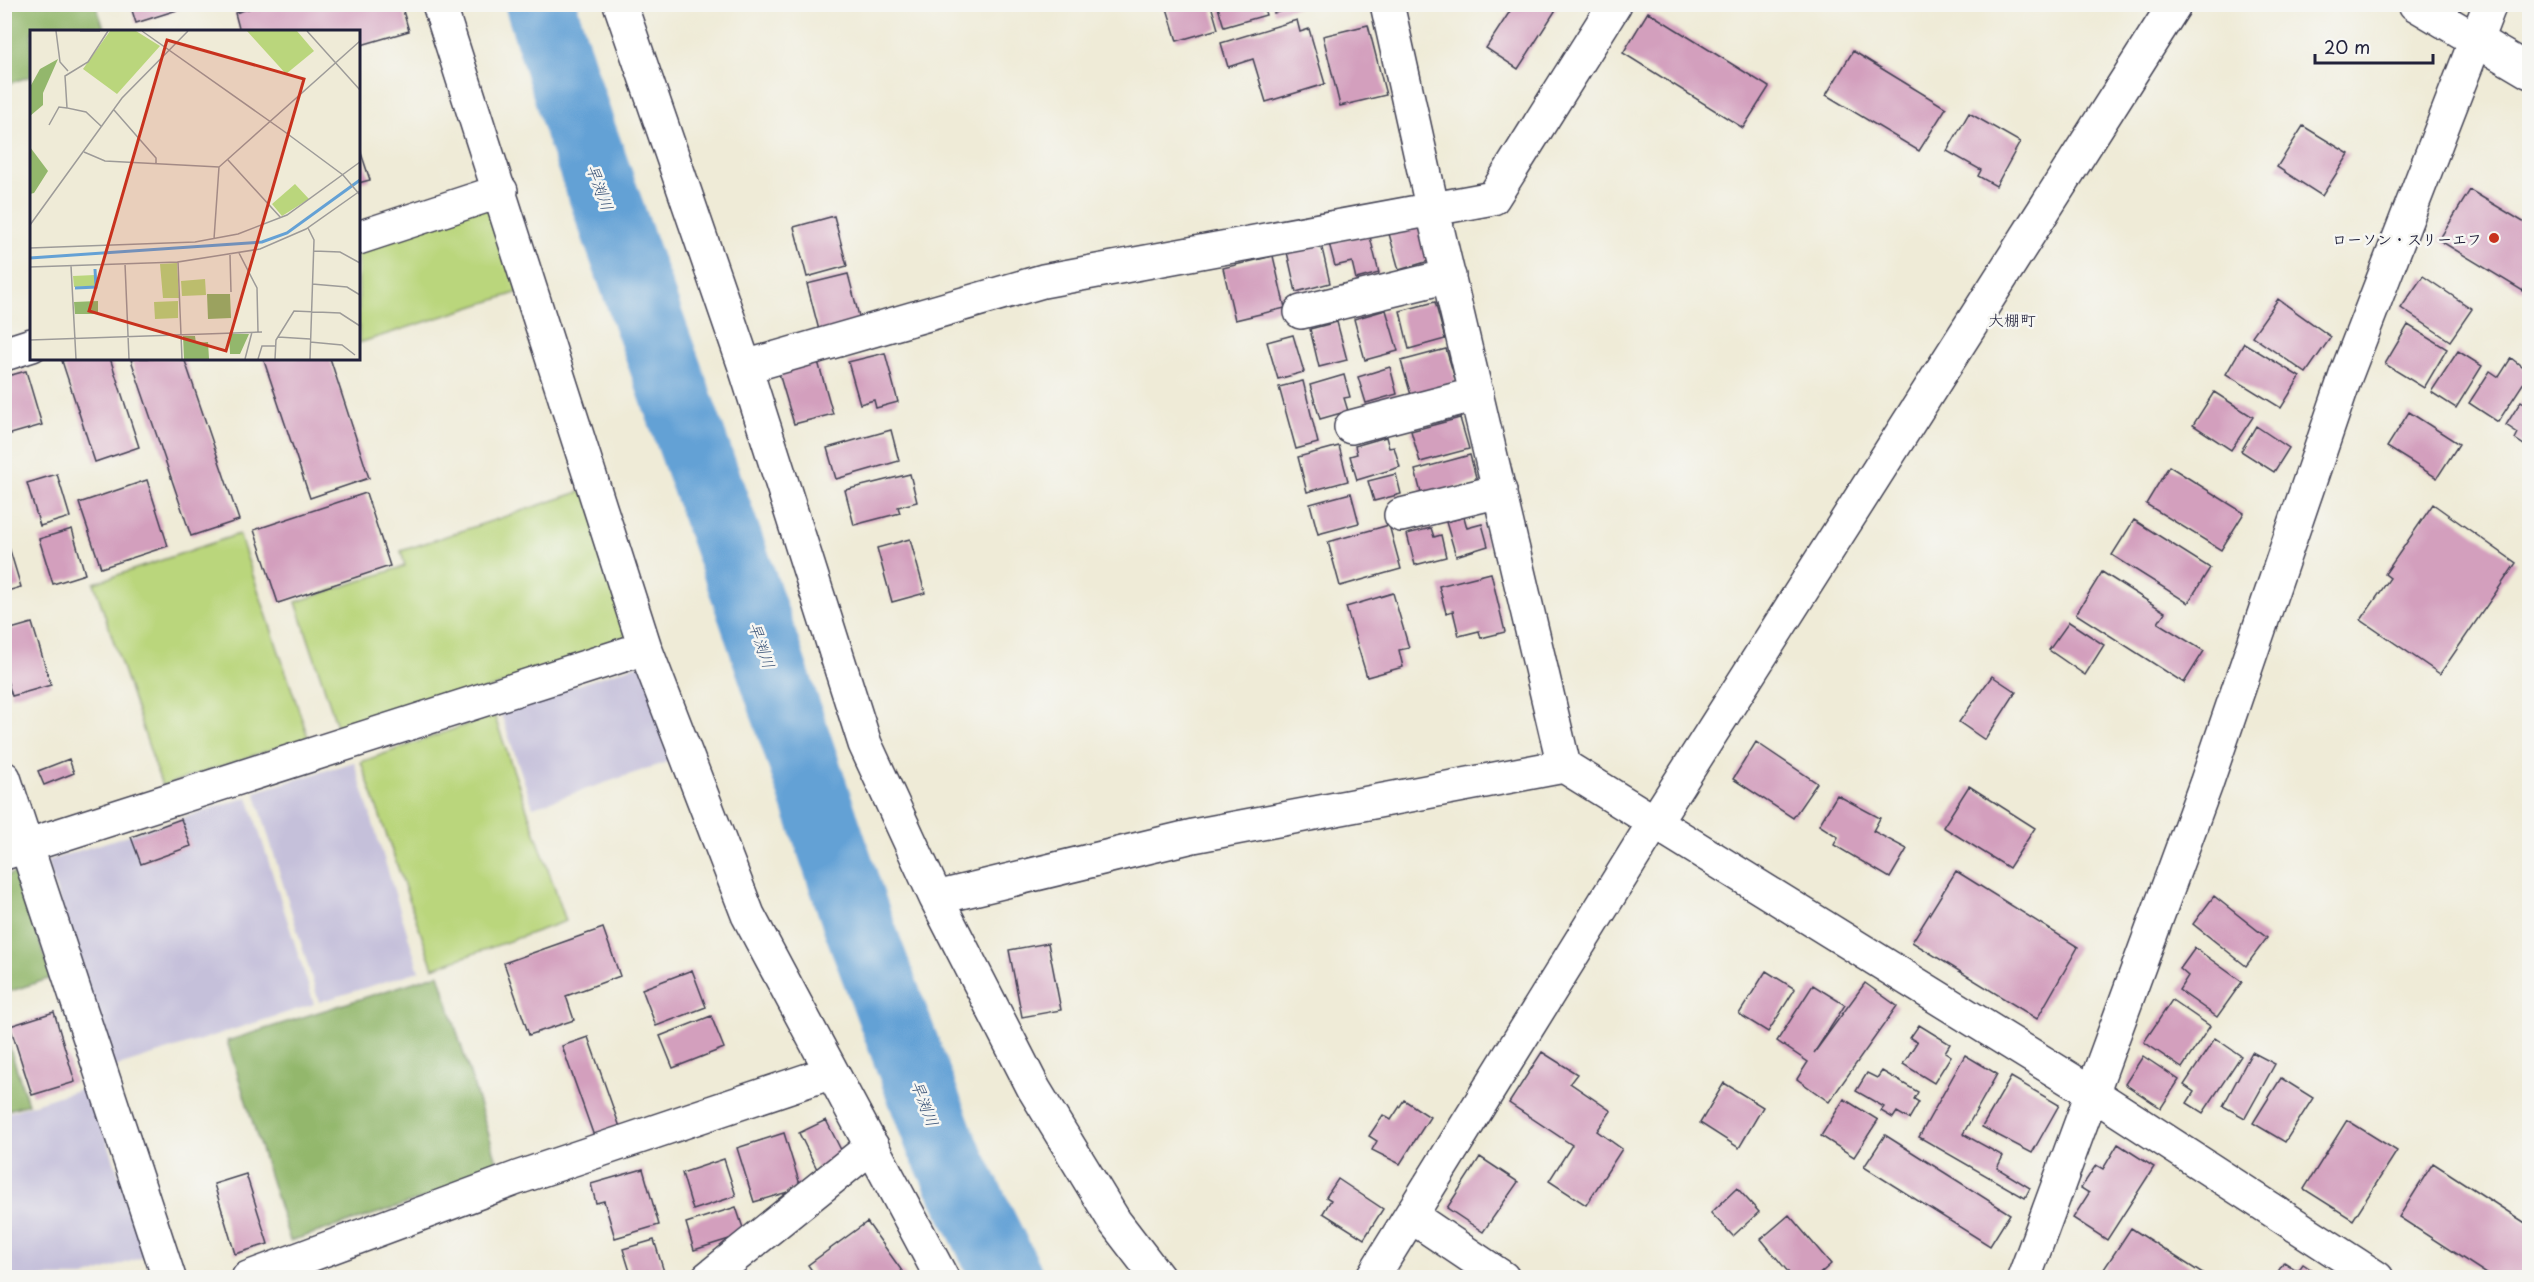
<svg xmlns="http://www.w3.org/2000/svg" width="2534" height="1282" viewBox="0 0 2534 1282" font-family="'Playpen Sans','Klee One',sans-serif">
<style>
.industrial{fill:#c5c0da}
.green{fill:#bad67c;stroke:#6e7c5c;stroke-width:1.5}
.forest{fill:#93b76c;stroke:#5a6c54;stroke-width:1.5}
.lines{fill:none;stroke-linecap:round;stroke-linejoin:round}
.river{stroke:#64a1d5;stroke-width:70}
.building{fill:#d39fbd}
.minor-casing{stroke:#414052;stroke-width:36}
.major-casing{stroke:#414052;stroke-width:36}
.minor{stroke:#fff;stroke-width:33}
.major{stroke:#fff;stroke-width:33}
.poi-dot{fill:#c8321e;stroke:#f6f6f2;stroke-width:2}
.labels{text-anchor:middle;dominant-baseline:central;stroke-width:5;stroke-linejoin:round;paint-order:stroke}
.poi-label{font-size:15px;font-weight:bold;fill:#22223b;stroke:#f6f6f2;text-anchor:end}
.water-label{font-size:16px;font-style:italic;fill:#3c5579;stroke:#f6f6f2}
.neighbourhood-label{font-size:16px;fill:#22223b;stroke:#f6f6f2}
.inset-river{fill:none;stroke:#64a1d5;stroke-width:3}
.inset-road{fill:none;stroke:#9d9b99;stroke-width:1.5}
.view{fill:#c8321e;fill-opacity:0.15;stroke:#c8321e;stroke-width:3}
.inset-edge{fill:none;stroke:#22223b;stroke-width:3}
</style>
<rect width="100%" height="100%" fill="#f6f6f2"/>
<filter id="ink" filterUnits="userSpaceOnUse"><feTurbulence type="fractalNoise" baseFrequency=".0167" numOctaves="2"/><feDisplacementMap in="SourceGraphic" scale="12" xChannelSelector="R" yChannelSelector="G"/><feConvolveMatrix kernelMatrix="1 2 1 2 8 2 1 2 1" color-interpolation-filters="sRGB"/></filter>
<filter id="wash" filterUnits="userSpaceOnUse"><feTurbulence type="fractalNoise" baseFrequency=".008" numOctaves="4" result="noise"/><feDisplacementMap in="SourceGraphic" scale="24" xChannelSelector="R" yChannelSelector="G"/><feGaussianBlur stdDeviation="1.35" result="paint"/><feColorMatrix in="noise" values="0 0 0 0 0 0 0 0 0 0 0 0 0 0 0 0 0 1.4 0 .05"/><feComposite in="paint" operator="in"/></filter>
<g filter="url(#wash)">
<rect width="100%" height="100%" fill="#efebd7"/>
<!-- industrial -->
<path class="industrial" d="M 643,663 L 676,759 L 533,807 L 500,711 Z
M 354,762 L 419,971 L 319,1002 L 255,792 Z
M 248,797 L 314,1004 L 112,1068 L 47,861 Z
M 89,1086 L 146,1256 L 84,1277 L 5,1277 L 4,1114 Z"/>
<!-- green -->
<path class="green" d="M 491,204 L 519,292 L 359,343 L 358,246 Z
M 585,490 L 635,640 L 341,738 L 296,602 L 405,566 L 401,551 Z
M 239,534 L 308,737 L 162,786 L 94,583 Z
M 494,715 L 566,921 L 433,968 L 361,762 Z"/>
<!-- forest -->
<path class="forest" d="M 5,4 L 96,5 L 105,31 L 32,32 L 31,76 L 5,85 Z
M 18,872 L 51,978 L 5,993 L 5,876 Z
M 439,974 L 501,1174 L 290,1241 L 227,1041 Z
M 4,1030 L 28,1104 L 5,1111 L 4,1111 Z"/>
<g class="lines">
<!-- river -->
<path class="river" d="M 540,4 L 580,129 L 745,590 L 857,921 L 940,1141 L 1008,1278"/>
</g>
<g id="blocks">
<!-- building -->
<path class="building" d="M 130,4 L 193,4 L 193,5 L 136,23 Z
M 264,4 L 401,4 L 409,31 L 358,46 L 358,32 L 240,32 L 235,13 Z
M 1217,4 L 1263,4 L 1266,15 L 1224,27 Z
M 1272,4 L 1305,4 L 1305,5 L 1274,13 Z
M 1166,5 L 1211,5 L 1218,29 L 1177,41 Z
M 1514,5 L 1559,5 L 1518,69 L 1486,48 Z
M 1648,12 L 1769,87 L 1743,128 L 1623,53 Z
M 1297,20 L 1300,32 L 1309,29 L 1325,84 L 1266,102 L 1253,59 L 1228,67 L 1221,43 Z
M 1368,25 L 1386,95 L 1340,106 L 1323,36 Z
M 1853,51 L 1946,108 L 1919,151 L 1826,95 Z
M 1969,113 L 2020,142 L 1996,186 L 1978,176 L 1981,170 L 1947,151 Z
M 2303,126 L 2349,154 L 2322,196 L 2277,167 Z
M 358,144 L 370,180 L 358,183 Z
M 2470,190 L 2530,226 L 2530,279 L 2523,291 L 2439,240 Z
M 834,216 L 847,266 L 807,277 L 794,227 Z
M 1418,222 L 1429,261 L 1399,270 L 1388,230 Z
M 1369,233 L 1379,273 L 1356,279 L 1352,262 L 1335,266 L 1329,243 Z
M 1321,244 L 1330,283 L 1296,292 L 1287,252 Z
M 1273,256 L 1285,308 L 1235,320 L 1223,268 Z
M 848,274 L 861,324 L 820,334 L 807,284 Z
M 2423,276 L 2472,309 L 2450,341 L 2401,308 Z
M 2278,299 L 2331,337 L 2306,373 L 2252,336 Z
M 1435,302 L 1445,339 L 1409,349 L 1400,311 Z
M 1386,310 L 1398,351 L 1365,360 L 1354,319 Z
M 1337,322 L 1347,360 L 1319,367 L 1310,329 Z
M 2408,325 L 2447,349 L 2424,388 L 2385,364 Z
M 1293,335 L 1304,372 L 1278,379 L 1267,342 Z
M 2244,343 L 2300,377 L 2281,408 L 2226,374 Z
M 1446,349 L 1456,382 L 1411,395 L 1401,361 Z
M 2458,351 L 2482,366 L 2456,408 L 2431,392 Z
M 885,353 L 898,402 L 876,408 L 874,400 L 860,404 L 848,362 Z
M 68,358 L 110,358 L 139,447 L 95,462 L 62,361 Z
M 135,358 L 184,358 L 239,520 L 191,536 L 131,360 Z
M 263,358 L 330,358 L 369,478 L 310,498 Z
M 817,358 L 833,414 L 794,424 L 778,370 Z
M 2511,358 L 2530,373 L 2498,422 L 2469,403 L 2490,371 L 2499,377 Z
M 1390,367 L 1397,394 L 1366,403 L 1358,377 Z
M 26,371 L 42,425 L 4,436 L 4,377 Z
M 1344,375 L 1350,397 L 1344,398 L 1348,411 L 1320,419 L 1310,385 Z
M 1303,381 L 1318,443 L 1296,449 L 1279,387 Z
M 2214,392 L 2253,417 L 2231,450 L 2193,425 Z
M 2521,401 L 2530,407 L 2530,449 L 2515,439 L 2518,433 L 2506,425 Z
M 2409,412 L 2459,444 L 2437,478 L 2387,447 Z
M 1460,418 L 1469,449 L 1420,462 L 1411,431 Z
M 2256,426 L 2289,448 L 2274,472 L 2241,451 Z
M 891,430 L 899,461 L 836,479 L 827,448 Z
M 1386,437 L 1389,448 L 1394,447 L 1400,467 L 1357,480 L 1350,456 L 1357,454 L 1355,446 Z
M 1339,446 L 1348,481 L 1307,492 L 1298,457 Z
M 1470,455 L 1477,481 L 1422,497 L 1415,470 Z
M 2169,466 L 2244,513 L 2221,550 L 2146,504 Z
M 57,474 L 70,517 L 40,526 L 27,483 Z
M 910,474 L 917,502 L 898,507 L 900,513 L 854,525 L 845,490 Z
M 1396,474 L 1401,494 L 1374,501 L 1368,481 Z
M 147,480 L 168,546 L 101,568 L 79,503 Z
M 366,493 L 390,566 L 278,603 L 254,530 Z
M 1351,493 L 1359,523 L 1318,534 L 1310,504 Z
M 2433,504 L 2516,563 L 2440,674 L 2361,620 L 2390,578 L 2385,574 Z
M 1464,517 L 1467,528 L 1482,524 L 1488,546 L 1456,556 L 1446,522 Z
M 2134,520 L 2210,568 L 2188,603 L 2112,555 Z
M 1389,525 L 1401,569 L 1340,586 L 1328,542 Z
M 1431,528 L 1434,537 L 1441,535 L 1446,557 L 1415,565 L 1407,534 Z
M 72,529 L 85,574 L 53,584 L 39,539 Z
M 910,539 L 925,593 L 892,602 L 877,548 Z
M 9,547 L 21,587 L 4,592 L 4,548 Z
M 2102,572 L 2165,612 L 2158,623 L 2204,651 L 2184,683 L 2076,614 Z
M 1491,573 L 1505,632 L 1481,638 L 1479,631 L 1459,636 L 1453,611 L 1446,613 L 1439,586 Z
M 1393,593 L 1409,648 L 1399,650 L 1403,667 L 1367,677 L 1346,607 Z
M 2069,622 L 2104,645 L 2085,675 L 2049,650 Z
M 32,623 L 51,685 L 12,696 L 4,671 L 4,631 Z
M 1992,676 L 2016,692 L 1985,740 L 1959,722 Z
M 1756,742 L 1817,783 L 1793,818 L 1733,779 Z
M 69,759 L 74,773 L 44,785 L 38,771 Z
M 1969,786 L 2035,828 L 2009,868 L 1943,827 Z
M 1837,795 L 1880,818 L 1873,831 L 1907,849 L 1890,878 L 1834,845 L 1838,837 L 1819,825 Z
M 181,819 L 191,846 L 141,864 L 131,837 Z
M 1956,871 L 2078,947 L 2037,1019 L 1912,942 Z
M 2214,896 L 2267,938 L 2246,966 L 2193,924 Z
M 603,928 L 620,976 L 566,996 L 574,1020 L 529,1035 L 504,963 Z
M 1048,943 L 1061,1010 L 1022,1017 L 1009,950 Z
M 2195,948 L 2242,982 L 2217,1017 L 2179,990 L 2188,976 L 2180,969 Z
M 692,970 L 706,1007 L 656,1026 L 642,989 Z
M 1766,971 L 1795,989 L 1768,1032 L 1739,1014 Z
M 1865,983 L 1897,1006 L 1829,1102 L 1797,1079 L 1808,1062 L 1777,1041 L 1813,985 L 1845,1005 L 1814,1053 Z
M 2172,1000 L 2210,1026 L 2182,1068 L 2144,1042 Z
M 54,1012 L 75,1082 L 32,1095 L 10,1026 Z
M 711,1016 L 724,1048 L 673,1068 L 660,1036 Z
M 1919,1025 L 1950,1044 L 1945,1052 L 1951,1056 L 1934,1083 L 1903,1064 L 1917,1042 L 1910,1038 Z
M 588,1037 L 621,1130 L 595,1139 L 562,1046 Z
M 2215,1038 L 2241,1056 L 2203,1113 L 2187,1103 L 2194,1092 L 2184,1085 Z
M 1542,1052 L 1577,1074 L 1570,1083 L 1611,1111 L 1597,1131 L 1622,1149 L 1586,1205 L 1549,1181 L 1572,1145 L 1509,1103 Z
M 2252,1052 L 2275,1064 L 2245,1118 L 2223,1106 Z
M 1965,1055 L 1997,1074 L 1963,1134 L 2003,1156 L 1997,1168 L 2030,1188 L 2025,1198 L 1919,1137 Z
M 2143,1056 L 2179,1080 L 2161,1108 L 2125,1084 Z
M 1882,1071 L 1918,1092 L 1914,1099 L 1919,1102 L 1909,1119 L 1897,1112 L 1893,1118 L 1881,1111 L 1884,1107 L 1856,1091 L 1867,1073 L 1877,1078 Z
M 2011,1077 L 2059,1105 L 2032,1153 L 1982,1127 Z
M 2281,1078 L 2313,1098 L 2285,1142 L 2253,1123 Z
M 1724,1083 L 1763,1107 L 1739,1148 L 1700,1123 Z
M 1844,1099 L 1878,1120 L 1854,1157 L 1821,1136 Z
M 1404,1100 L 1430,1117 L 1400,1164 L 1372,1150 L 1377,1141 L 1369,1136 L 1383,1115 L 1391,1120 Z
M 826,1120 L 845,1158 L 818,1171 L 799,1133 Z
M 2347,1120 L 2397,1151 L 2353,1220 L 2304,1189 Z
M 784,1133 L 801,1188 L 754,1202 L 737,1148 Z
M 1885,1135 L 2010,1214 L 1990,1246 L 1864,1167 Z
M 2118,1144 L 2154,1167 L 2107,1240 L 2073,1218 L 2089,1193 L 2081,1188 L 2096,1165 L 2103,1169 Z
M 1480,1157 L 1518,1182 L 1483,1232 L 1447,1208 Z
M 724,1159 L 736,1196 L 693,1210 L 682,1173 Z
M 2433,1163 L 2530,1226 L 2530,1278 L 2493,1278 L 2399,1217 Z
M 643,1169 L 659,1225 L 615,1238 L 604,1201 L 596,1203 L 591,1184 Z
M 246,1174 L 268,1244 L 235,1254 L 214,1184 Z
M 1338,1179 L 1383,1209 L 1364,1239 L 1323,1213 L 1331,1200 L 1326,1197 Z
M 1737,1188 L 1759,1212 L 1733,1236 L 1711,1213 Z
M 736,1207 L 745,1234 L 694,1250 L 686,1223 Z
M 1789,1215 L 1831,1264 L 1815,1278 L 1793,1278 L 1761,1239 Z
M 867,1222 L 907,1278 L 817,1278 L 808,1265 Z
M 2131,1228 L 2209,1278 L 2117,1278 L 2104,1269 Z
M 654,1240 L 666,1278 L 632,1278 L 623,1249 Z
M 2284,1262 L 2298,1271 L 2303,1264 L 2324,1278 L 2274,1278 Z"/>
</g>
</g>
<g filter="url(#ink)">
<use href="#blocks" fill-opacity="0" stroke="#414052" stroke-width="1.5"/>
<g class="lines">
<!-- minor casing -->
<g class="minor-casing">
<path id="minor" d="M 439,4 L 645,648
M 620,4 L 745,367 L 865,744 L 936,898 L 1034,1089 L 1115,1222 L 1158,1278
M 1387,4 L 1433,211 L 1564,766
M 358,238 L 501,191
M 1301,312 L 1449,276
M 4,354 L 32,345
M 745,367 L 1043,281 L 1493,198 L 1615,4
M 1351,427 L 1477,394
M 1401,515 L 1500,491
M 4,778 L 169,1278
M 4,853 L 645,648 L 748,915 L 942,1278
M 936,898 L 1193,836 L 1564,766 L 2092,1093 L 2377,1278
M 1411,1216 L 1503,1278
M 248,1278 L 517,1178 L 832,1072
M 708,1278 L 872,1146
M 1372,1278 L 1654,823 L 2175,4
M 2024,1278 L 2206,784 L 2346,375 L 2490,4"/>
</g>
<!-- major casing -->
<g class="major-casing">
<path id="major" d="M 2415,4 L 2530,72"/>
</g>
<!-- minor -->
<use href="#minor" class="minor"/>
<!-- major -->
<use href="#major" class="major"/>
</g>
</g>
<!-- markers -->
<circle class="poi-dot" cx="2494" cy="238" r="6"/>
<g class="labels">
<!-- poi labels -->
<g class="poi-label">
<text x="2482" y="238">ローソン・スリーエフ</text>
</g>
<!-- water labels -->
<g class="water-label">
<text transform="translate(601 187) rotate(70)">早渕川</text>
<text transform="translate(763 645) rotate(71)">早渕川</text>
<text transform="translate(926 1103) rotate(69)">早渕川</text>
</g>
<!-- neighbourhood labels -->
<g class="neighbourhood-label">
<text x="2012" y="319">大棚町</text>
</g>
</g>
<!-- overview -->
<g transform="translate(30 30)">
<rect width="330" height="330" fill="#efebd7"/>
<path d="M 80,1 L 106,1 L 130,16 L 87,64 L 53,39 ZM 217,1 L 267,1 L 284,21 L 256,44 ZM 265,154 L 279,169 L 252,186 L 242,174 ZM 147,233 L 149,268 L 133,268 L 130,234 ZM 65,245 L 65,256 L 44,257 L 43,246 ZM 175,249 L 176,265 L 152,266 L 151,251 ZM 148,271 L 148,288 L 125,289 L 124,272 Z" fill="#bad67c"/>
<path d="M 28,29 L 13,63 L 13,75 L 0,86 L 0,57 L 10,39 ZM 0,117 L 18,141 L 4,163 L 0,164 ZM 177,264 L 200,264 L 201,288 L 178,289 ZM 68,271 L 68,284 L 45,284 L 44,272 ZM 199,304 L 219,304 L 210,324 L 200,324 ZM 153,306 L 165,306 L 166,313 L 178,312 L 179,329 L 154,329 Z" fill="#93b76c"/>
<path class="inset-river" d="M 0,228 L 232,212 L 257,203 L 330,150M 45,258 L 66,257 L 65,239"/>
<path class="inset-road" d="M 26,1 L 30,32 L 38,41M 50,1 L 70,1M 112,1 L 255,102 L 313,145 L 330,165M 277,1 L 330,60M 84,80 L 126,128 L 126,134M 19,95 L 29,77 L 37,78M 72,97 L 56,82 L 37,78 L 35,46 L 58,32 L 78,1M 54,122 L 75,131 L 189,137M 198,130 L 251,188M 0,195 L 92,68 L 158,1M 278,198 L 284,210 L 280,329M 184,209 L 189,137 L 330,11M 0,218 L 165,212 L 208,204 L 257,185 L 330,132M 284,221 L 310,222 L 330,233M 209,223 L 227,258 L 228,302M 200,225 L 201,262M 95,234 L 99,329M 41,236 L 46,329M 0,237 L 148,232M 282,254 L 317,257 L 330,265M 248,307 L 280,309M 0,310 L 232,302M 280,312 L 312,315 L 325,325M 152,329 L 148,232 L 230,219 L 276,199 L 330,161M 215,329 L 222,302M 228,329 L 232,316 L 245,316M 245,329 L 246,310 L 264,281 L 310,283 L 330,296"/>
<path class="view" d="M 137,10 L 274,49 L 196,321 L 59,281 Z"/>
<rect width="330" height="330" class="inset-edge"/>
</g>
<!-- margin -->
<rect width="2534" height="1282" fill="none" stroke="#f6f6f2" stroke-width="24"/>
<!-- scale -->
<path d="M2315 54v9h118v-9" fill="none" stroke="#22223b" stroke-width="3"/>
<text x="2324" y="54" font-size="18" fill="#22223b" stroke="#f6f6f2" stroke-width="4.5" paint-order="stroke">20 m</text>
</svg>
